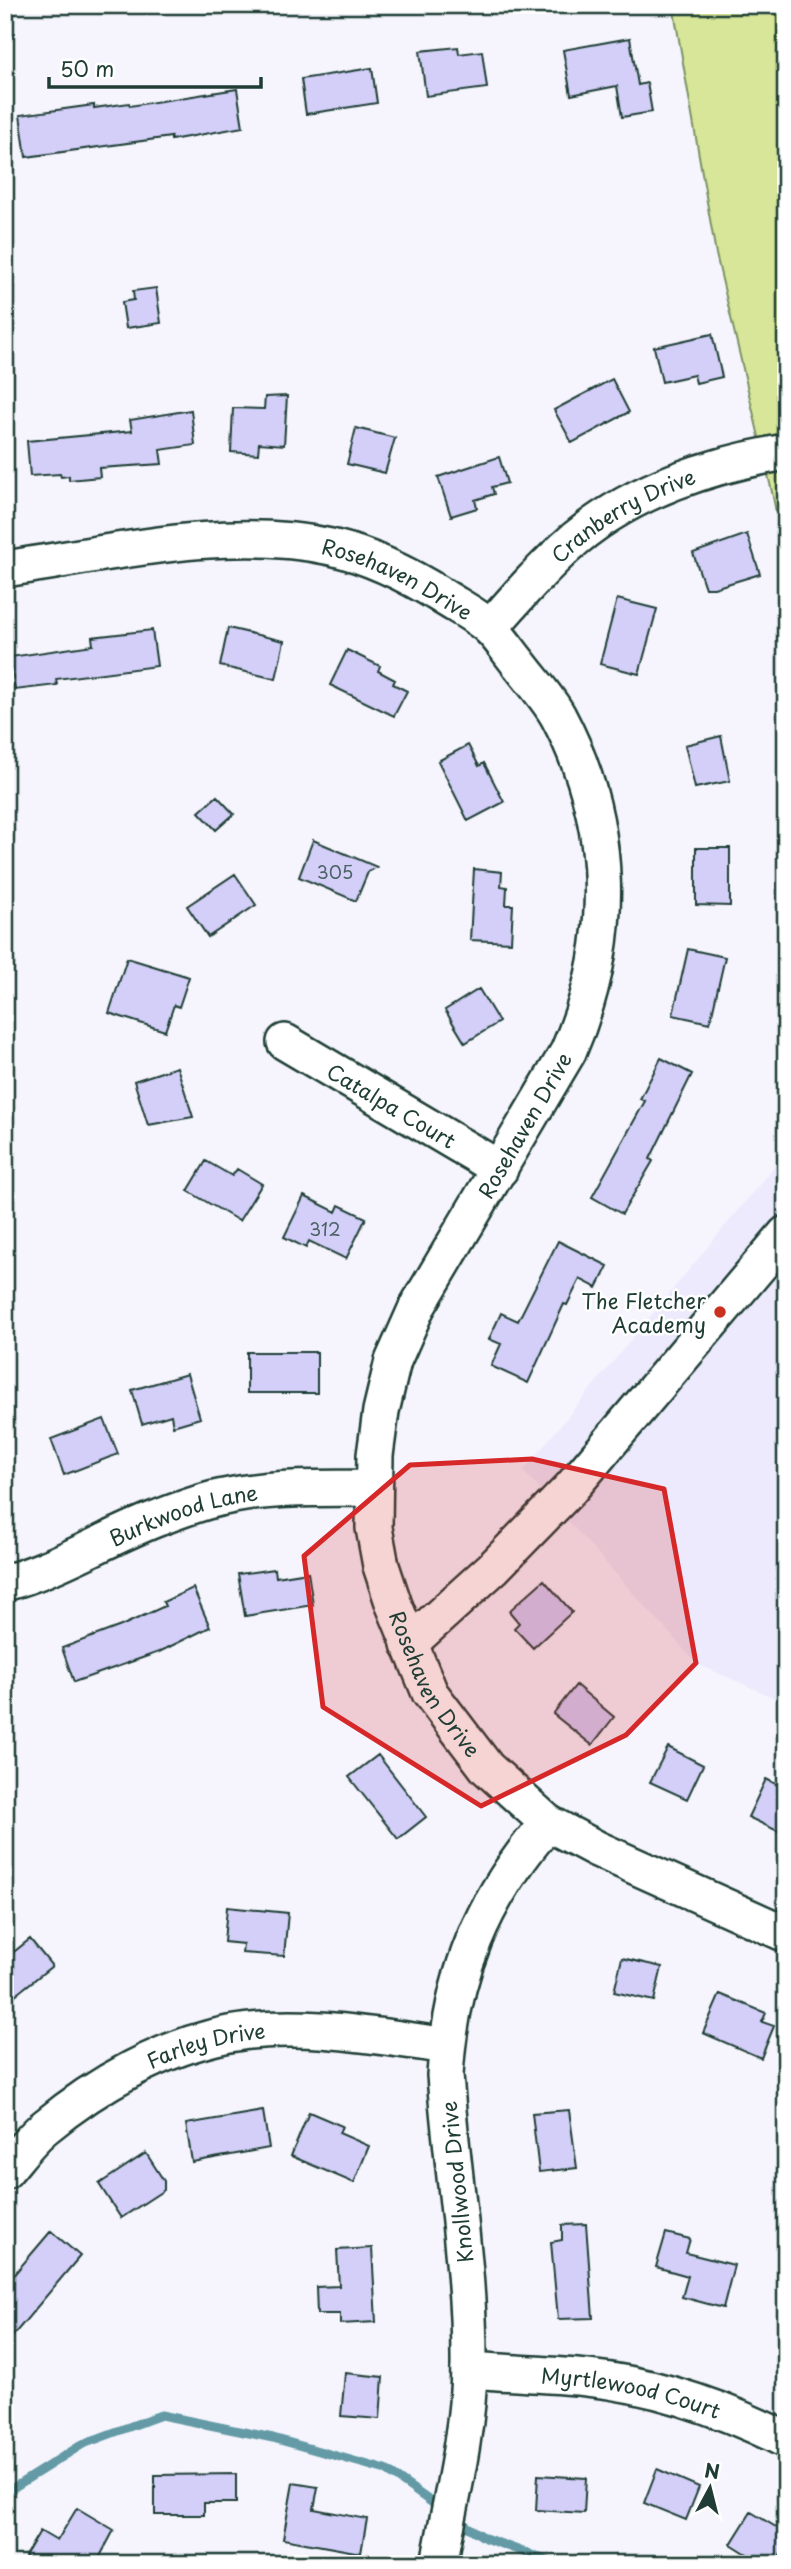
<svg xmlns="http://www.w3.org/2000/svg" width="791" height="2569" viewBox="0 0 791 2569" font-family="'Playpen Sans',sans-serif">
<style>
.built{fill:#eceafc}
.green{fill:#d7e699;stroke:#7b9266;stroke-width:2}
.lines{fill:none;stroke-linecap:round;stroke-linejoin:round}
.stream{stroke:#639aa5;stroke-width:9}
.building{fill:#d3cff8;stroke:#1f3d34;stroke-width:2}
.minor-casing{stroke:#1f3d34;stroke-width:40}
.minor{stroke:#fff;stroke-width:35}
.marked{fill:#d62828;fill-opacity:0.2;stroke:#d62828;stroke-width:5;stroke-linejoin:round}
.poi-dot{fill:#c8321e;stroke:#fff;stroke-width:2.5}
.labels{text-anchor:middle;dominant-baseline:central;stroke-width:5;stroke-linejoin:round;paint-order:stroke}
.number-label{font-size:18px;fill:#4c6265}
.street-label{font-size:21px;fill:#1f3d34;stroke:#fff}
.poi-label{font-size:21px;fill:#1f3d34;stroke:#fff;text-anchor:end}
</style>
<rect width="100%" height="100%" fill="#f6f5fe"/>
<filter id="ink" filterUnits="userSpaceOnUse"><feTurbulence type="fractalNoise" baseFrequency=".0143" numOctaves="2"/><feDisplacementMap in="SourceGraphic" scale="14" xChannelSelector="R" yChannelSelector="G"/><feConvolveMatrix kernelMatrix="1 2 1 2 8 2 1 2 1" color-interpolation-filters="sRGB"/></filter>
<g filter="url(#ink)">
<!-- built -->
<path class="built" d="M 786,1152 L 786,1703 L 697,1664 L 523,1471 Z"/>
<!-- green -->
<path class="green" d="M 673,5 L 786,5 L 786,562 L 772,492 L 716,254 Z"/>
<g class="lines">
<!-- stream -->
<path class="stream" d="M 5,2493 L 83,2444 L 161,2415 L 273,2438 L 386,2470 L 441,2509
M 456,2519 L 485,2538 L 556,2564"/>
</g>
<!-- building -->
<path class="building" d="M 630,38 L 638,85 L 647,83 L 652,112 L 622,117 L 617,86 L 571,95 L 563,50 Z
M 458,47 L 459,54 L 482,51 L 487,88 L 426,96 L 420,51 Z
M 372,68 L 377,103 L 306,114 L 301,79 Z
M 237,89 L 243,127 L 171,140 L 171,137 L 26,157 L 20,115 L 94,105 L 94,108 L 129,103 L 130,106 Z
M 156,288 L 161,323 L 126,328 L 122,302 L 134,300 L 133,291 Z
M 712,334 L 722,377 L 696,383 L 694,375 L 662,382 L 654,347 Z
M 612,379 L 629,412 L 572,443 L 554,410 Z
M 287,396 L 284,445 L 259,443 L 258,454 L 231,452 L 233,408 L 264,409 L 265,397 Z
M 191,410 L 195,445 L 160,450 L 162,464 L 99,468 L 100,477 L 69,480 L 69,476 L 61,477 L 60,474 L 30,476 L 27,441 L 132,431 L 130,420 Z
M 356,428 L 395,438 L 385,473 L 347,464 Z
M 499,457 L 507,483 L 492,487 L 494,494 L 475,500 L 477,508 L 451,516 L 438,477 Z
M 747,534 L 760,574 L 714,588 L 705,588 L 693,553 Z
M 617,599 L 657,609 L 639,674 L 600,664 Z
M 228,628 L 284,641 L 276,679 L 220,666 Z
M 152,630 L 157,666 L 56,679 L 57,685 L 15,690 L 10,657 L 93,645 L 92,637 Z
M 347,650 L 380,666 L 378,671 L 395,680 L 393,684 L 407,691 L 394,716 L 330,685 Z
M 721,736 L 730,781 L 695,788 L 685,745 Z
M 468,745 L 479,766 L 484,763 L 504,802 L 468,821 L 438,761 Z
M 217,796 L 234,814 L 216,830 L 199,812 Z
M 313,840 L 377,867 L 368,872 L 356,901 L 299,877 Z
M 696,848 L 730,848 L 730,906 L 696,905 Z
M 474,869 L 502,872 L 501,886 L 507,887 L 506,905 L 513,905 L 511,942 L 470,940 Z
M 235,874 L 256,905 L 208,937 L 187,906 Z
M 688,949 L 725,957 L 710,1023 L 673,1015 Z
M 127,958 L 189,977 L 179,1007 L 174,1005 L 165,1031 L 109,1013 Z
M 479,989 L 499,1022 L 465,1043 L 445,1010 Z
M 661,1058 L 692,1074 L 650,1159 L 653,1161 L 622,1214 L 592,1197 L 645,1101 L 640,1099 Z
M 177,1067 L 193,1117 L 148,1125 L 134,1081 Z
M 206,1161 L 232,1176 L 237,1169 L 262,1184 L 239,1221 L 188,1191 Z
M 304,1196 L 336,1212 L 339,1205 L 366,1218 L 346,1259 L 309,1241 L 306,1248 L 284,1237 Z
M 558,1241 L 608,1266 L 597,1288 L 580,1279 L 567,1305 L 564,1304 L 528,1383 L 491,1366 L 501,1344 L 489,1339 L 501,1313 L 518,1321 Z
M 247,1352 L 317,1352 L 317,1393 L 247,1393 Z
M 187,1374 L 200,1418 L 173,1426 L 171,1415 L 142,1424 L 132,1390 Z
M 104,1419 L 118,1454 L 64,1475 L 51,1439 Z
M 275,1569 L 276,1577 L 308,1572 L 313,1605 L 245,1616 L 238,1574 Z
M 544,1580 L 572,1612 L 533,1648 L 514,1628 L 519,1623 L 509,1611 Z
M 193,1588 L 210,1627 L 159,1652 L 74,1682 L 62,1648 L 121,1626 L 165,1606 L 163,1602 Z
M 576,1685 L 614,1717 L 592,1745 L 553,1714 Z
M 668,1747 L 703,1765 L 687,1799 L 650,1782 Z
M 378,1755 L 426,1817 L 398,1839 L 349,1777 Z
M 766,1779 L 786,1789 L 786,1835 L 748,1817 Z
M 227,1907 L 288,1913 L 284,1956 L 242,1953 L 243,1944 L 224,1942 Z
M 30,1939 L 52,1966 L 5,2003 L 5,1959 Z
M 622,1958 L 662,1967 L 654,2001 L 614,1992 Z
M 720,1994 L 766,2013 L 762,2022 L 774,2026 L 761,2058 L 703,2033 Z
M 569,2110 L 577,2168 L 539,2172 L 532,2113 Z
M 263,2111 L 269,2148 L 192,2162 L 186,2124 Z
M 309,2112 L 342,2126 L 339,2133 L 369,2146 L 354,2183 L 291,2156 Z
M 146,2153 L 164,2181 L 164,2190 L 121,2218 L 99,2184 Z
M 586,2224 L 593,2318 L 558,2319 L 551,2242 L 562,2240 L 562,2225 Z
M 51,2231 L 80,2256 L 5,2345 L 5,2285 Z
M 666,2233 L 690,2239 L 686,2253 L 734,2265 L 723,2308 L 682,2297 L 688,2276 L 656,2267 Z
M 372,2248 L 376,2322 L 340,2324 L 340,2314 L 317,2314 L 316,2287 L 339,2286 L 337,2250 Z
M 345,2373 L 383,2377 L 380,2419 L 341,2416 Z
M 657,2469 L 699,2487 L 686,2520 L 644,2503 Z
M 236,2474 L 236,2503 L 204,2503 L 204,2515 L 155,2515 L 155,2475 Z
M 538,2475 L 586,2478 L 584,2513 L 536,2510 Z
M 293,2483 L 318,2487 L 314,2509 L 367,2519 L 361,2553 L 283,2539 Z
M 77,2508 L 114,2530 L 96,2564 L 37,2564 L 25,2556 L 40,2531 L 57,2541 Z
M 751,2512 L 786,2533 L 786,2546 L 775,2564 L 763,2564 L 731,2544 Z"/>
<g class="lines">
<!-- minor casing -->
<g class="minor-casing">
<g id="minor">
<path id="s1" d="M 5,569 C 107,554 229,524 331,547 C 370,556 407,574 442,596 C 457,606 476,615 490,628 C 501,639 510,653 520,665 C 532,681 548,698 558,716 C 615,823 616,942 568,1052 L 417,1307 L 393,1361 L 381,1411 L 375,1455 L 374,1528 L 381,1566 L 394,1605 L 430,1693 L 487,1768 L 548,1823 L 597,1849 L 786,1934"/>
<path id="s2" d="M 490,628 C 517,597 544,566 575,539 C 635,489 710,465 786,452"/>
<path id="s3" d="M 285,1042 L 500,1169"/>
<path id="s4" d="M 5,1583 C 59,1568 106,1538 158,1518 C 179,1510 202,1501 224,1497 C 272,1486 324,1489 374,1488"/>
<path d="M 409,1644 L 493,1568 L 571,1488 L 786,1234"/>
<path id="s5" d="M 5,2171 C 18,2156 30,2139 45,2127 C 97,2084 162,2047 229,2034 C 300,2021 377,2036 447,2046"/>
<path id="s6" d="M 469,2370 C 508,2373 548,2374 587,2378 C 656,2385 724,2409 786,2440"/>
<path d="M 439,2564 C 451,2499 468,2434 469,2368 C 470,2270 452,2173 445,2075 C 451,1975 482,1899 548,1823"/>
</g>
</g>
<!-- minor -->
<use href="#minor" class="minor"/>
</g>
</g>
<!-- marked area -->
<path class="marked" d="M 532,1459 L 664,1489 L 696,1663 L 626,1735 L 481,1806 L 323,1707 L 304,1556 L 410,1465 Z"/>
<!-- markers -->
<circle class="poi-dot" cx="720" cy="1312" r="7"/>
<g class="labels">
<!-- number labels -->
<g class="number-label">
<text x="335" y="871">305</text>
<text x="325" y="1228">312</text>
</g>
<!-- street labels -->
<g class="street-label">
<text stroke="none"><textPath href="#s2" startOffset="177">Cranberry Drive</textPath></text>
<text stroke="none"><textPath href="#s1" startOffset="402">Rosehaven Drive</textPath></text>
<text stroke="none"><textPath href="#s3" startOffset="124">Catalpa Court</textPath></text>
<text transform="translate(524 1125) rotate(-60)">Rosehaven Drive</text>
<text stroke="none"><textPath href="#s4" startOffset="192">Burkwood Lane</textPath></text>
<text stroke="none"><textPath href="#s1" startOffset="1661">Rosehaven Drive</textPath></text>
<text stroke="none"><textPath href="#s5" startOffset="243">Farley Drive</textPath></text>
<text transform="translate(456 2182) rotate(-96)">Knollwood Drive</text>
<text stroke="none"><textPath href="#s6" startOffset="164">Myrtlewood Court</textPath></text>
</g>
<!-- poi labels -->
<g class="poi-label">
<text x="706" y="1300">The Fletcher<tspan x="706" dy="24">Academy</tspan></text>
</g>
</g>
<!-- margin -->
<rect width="791" height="2569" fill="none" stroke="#fff" stroke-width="28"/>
<rect x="14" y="14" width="763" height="2541" fill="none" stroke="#1f3d34" stroke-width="2.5" filter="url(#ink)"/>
<!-- north arrow -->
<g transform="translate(710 2488) rotate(7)" stroke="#ffffff" stroke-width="5" paint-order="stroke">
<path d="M0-5L12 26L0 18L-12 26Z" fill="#1f3d34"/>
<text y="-10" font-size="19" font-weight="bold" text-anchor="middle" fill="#1f3d34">N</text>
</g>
<!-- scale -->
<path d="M49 77v10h212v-10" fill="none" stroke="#1f3d34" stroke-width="3.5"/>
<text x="60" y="77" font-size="21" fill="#1f3d34" stroke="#ffffff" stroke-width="5" paint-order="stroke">50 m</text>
</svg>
